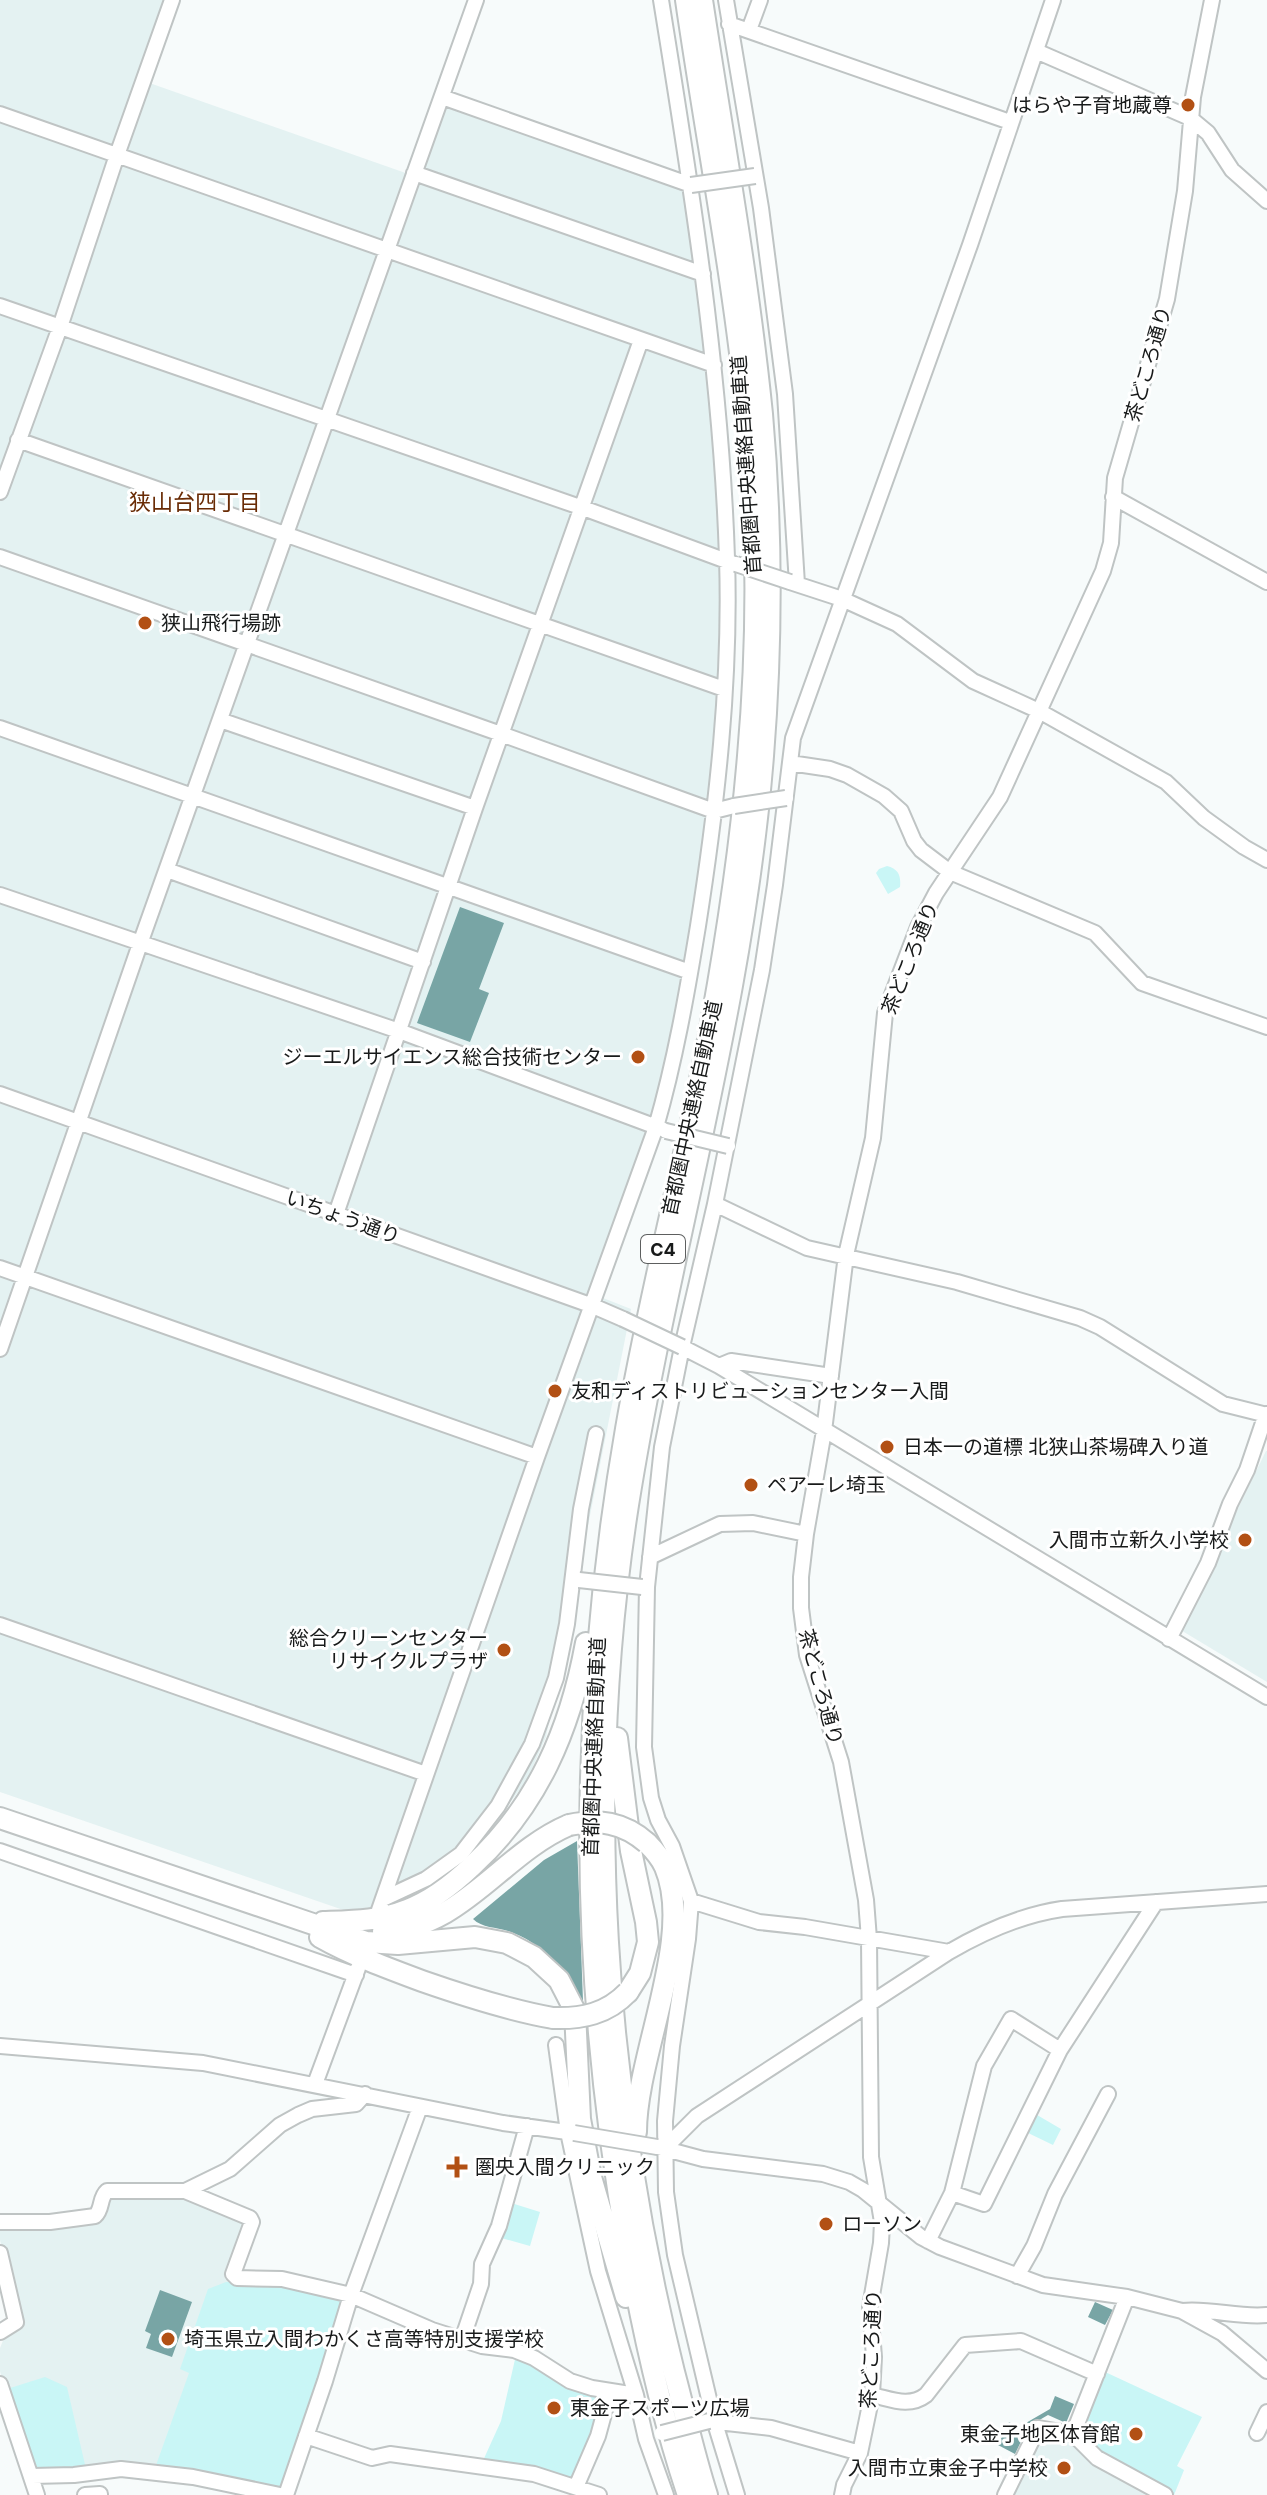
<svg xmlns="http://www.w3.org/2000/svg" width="1267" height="2495" viewBox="0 0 1267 2495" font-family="Inter,'Noto Sans JP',sans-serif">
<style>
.built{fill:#e4f2f2}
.green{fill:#c9f6f6}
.water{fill:#78a5a5}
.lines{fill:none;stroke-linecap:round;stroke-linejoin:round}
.minor-casing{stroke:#bfc4c4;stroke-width:18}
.highway-casing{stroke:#bfc4c4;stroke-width:24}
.minor{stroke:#fff;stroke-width:14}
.highway{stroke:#fff;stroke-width:20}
.minor-bridge-casing{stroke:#bfc4c4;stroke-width:18;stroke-linecap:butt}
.highway-bridge-casing{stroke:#bfc4c4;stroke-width:24;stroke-linecap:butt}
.minor-bridge{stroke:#fff;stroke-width:14}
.highway-bridge{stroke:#fff;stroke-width:20}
.poi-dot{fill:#b25014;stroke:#fff;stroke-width:3}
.labels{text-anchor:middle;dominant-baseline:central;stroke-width:6;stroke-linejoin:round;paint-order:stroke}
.shield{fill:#fff;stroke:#5d5f5f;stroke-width:2}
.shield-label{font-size:18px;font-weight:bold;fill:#181a1a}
.poi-label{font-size:20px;fill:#181a1a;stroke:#fff;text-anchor:start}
.street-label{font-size:20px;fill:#181a1a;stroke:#fff}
.neighbourhood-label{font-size:22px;fill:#692b05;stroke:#fff}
</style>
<rect width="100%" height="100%" fill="#f7fbfb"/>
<!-- built -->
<path class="built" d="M 0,0 L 168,0 L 141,80 L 417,177 L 447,102 L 686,186 L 701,278 L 723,568 L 720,692 L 708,815 L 686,978 L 655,1128 L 593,1294 L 631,1309 L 546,1737 L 527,1780 L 483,1839 L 444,1876 L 416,1893 L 363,1914 L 352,1913 L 0,1792 Z
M 1266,1451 L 1267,1451 L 1267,1682 L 1179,1629 Z
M 187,2195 L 248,2224 L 228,2280 L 278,2281 L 340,2296 L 344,2301 L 284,2487 L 276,2491 L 77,2471 L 4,2388 L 0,2371 L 0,2348 L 7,2331 L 19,2322 L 0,2240 L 0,2226 L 98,2219 L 105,2197 Z
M 1040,2431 L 1064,2435 L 1158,2495 L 1008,2495 Z"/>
<!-- green -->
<path class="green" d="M 887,866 C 899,869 901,876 900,887 L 888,894 L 876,873 L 879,869 Z
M 1032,2112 L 1061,2129 L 1053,2145 L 1024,2131 Z
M 508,2202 L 540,2212 L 530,2246 L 498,2237 Z
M 226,2282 L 278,2283 L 339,2297 L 343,2301 L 283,2486 L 276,2490 L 155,2468 L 189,2373 L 180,2369 L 208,2289 Z
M 516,2355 L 605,2393 L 576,2481 L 481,2465 L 501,2421 Z
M 1103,2371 L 1202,2417 L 1177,2466 L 1184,2470 L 1174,2495 L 1115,2465 L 1079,2436 Z
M 45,2377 L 67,2387 L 86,2469 L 38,2471 L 34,2469 L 7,2389 Z"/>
<!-- water -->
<path class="water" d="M 460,907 L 504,923 L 479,989 L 489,993 L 470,1042 L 417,1023 Z
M 577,1841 L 583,2001 L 577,2002 C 561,1971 545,1943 508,1931 C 496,1927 482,1928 473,1919 L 544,1860 Z
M 160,2290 L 192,2302 L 172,2357 L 146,2348 L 151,2334 L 145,2331 Z
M 1095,2302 L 1113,2310 L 1105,2325 L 1088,2317 Z
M 1055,2396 L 1074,2404 L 1066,2423 L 1048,2415 L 1024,2429 L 1026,2431 L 1015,2454 L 998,2445 L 1009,2422 L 1019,2427 L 1050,2409 Z"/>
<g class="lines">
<!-- minor casing -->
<g class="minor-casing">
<path id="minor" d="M 726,0 L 761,208 L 785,394 L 797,584
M 1053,0 L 970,245 L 793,738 L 775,885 L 762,970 L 715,1204 L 807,1248 L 957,1282 L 1080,1318 L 1100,1327 L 1223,1404 L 1267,1415
M 729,24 L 1010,122
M 749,30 L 760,0
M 1036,51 L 1190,118 L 1208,133 L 1232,170 L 1267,201
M 442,97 L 691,185
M 0,114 L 714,365
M 414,173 L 703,274
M 0,306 L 583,508 L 732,563
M 18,440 L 724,689
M 0,492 L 60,327 L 117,155 L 172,0
M 1113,497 L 1267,582
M 0,557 L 501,734 L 714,811 L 734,806
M 790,582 L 842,599 L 897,624 L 973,681 L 1039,711 L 1166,782 L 1204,818 L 1244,847 L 1267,860
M 220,720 L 475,808
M 0,728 L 690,972
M 790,763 L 830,769 L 847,775 L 884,796 L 901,811 L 914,841 L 921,850 L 950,872 L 1095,933 L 1142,983 L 1267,1027
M 167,870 L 423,962
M 0,895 L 399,1031 L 662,1129
M 0,1094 L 593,1306 L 623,1319
M 715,1204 L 682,1347 L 662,1447 L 647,1587 L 644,1747 L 651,1798 L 658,1820 L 672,1846 L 691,1901 L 688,1939 L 672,2046 L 665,2121 L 666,2192 L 675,2255 L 714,2420 L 737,2495
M 336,1214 L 475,808 L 641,340
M 0,1268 L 537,1457
M 682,1347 L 719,1366 L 1267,1697
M 0,1349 L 141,941 L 476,0
M 719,1366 L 731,1361 L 831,1376
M 650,1557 L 720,1524 L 753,1523 L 806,1534
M 0,1625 L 426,1774
M 1169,1639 L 1208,1563 L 1230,1504 L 1247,1470 L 1266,1414
M 0,1851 L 356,1975
M 383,1899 L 426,1879 L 461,1854 L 498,1806 L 532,1744 L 556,1678 L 567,1624 L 581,1509 L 596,1434
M 691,1901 L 759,1922 L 805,1927 L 949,1952
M 379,1910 L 537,1457 L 656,1127 C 675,1061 687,993 698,926 C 717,805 731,681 727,558 C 721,370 691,185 661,0
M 556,2045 L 568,2132 L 598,2271 L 636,2395 L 646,2439 L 666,2495
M 0,2046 L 203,2063 L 503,2123 L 574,2133
M 315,2084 L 358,1968
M 658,2147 L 703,2159 L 823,2174 L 849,2182 L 863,2190 L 921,2237 L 940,2247 L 1043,2285 L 1127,2297 L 1182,2311 L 1222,2333 L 1267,2371
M 666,2147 L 697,2116 L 949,1952 C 985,1931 1021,1915 1062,1909 L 1267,1894
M 185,2191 L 230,2169 L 280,2125 L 298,2115 L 312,2109 L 356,2104 L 365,2094
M 952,2193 L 984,2066 L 1011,2019 L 1060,2050
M 0,2222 L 50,2222 L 95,2216 C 103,2209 99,2198 107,2191 L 185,2191 L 250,2218 L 252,2222 L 233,2274 L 237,2278 L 282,2279 L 351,2295 L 432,2330 L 482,2346 L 514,2350 L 534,2358 L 570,2381 L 592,2388 L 636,2395
M 928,2241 L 952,2193 L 984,2204 L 1060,2050 L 1156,1902
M 0,2253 L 16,2322 L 0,2332
M 1017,2276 L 1034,2246 L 1055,2194 L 1108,2094
M 1127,2297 L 1073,2434 L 1097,2458 L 1165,2495
M 1182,2311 C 1211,2308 1239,2318 1267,2315
M 462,2340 L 481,2284 L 482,2264 L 499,2226 L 527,2126
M 0,2384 L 37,2495
M 872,2395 C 891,2399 909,2408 926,2395 L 965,2345 L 1021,2341 L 1097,2374
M 709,2421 L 771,2428 L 860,2453
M 1257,2433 L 1267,2412
M 306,2436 L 372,2458 L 390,2454 L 534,2474 L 599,2495
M 32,2476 L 74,2475 L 121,2469 L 193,2477 L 280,2495
M 576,2487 L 598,2436 L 610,2392
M 85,2495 L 100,2494
M 286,2495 L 325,2381 L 351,2295 L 420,2107
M 842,2495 L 844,2485 L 860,2453 L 872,2395 L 874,2357 L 870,2307 L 881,2243 L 882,2222 L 871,2157 L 869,1939 L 866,1900 L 841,1762 L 807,1655 L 801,1608 L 801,1577 L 806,1534 L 824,1431 L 846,1255 L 873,1138 L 885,1013 L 918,927 L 936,893 L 1000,797 L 1103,571 L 1111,543 L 1115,478 L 1167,299 L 1185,191 L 1193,97 L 1212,0
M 1005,2495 L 1038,2428 L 1073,2434"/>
</g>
<!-- highway casing -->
<g class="highway-casing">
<path id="highway" d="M 686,0 C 706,138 733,275 747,414 C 758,527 758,643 748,756 C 740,853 725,949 707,1045 C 682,1173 648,1300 626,1429 C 578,1706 578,1972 628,2249 C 643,2332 661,2415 688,2495
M 702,0 C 723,138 748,275 762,414 C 772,527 772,643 763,756 C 743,1010 668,1254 628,1505 C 583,1793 604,2090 674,2372 C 685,2413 694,2455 707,2495
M 617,1738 L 631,1851 L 646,1922 L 648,1942 L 640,1973 L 628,1992
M 0,1818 L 366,1942 L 398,1944 L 475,1937 L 507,1943 L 534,1957 L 559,1980 L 575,2011 L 580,2119 L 591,2177 L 626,2297
M 323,1922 C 351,1921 380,1921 407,1910 C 431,1901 453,1884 472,1866 C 538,1805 570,1730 586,1643
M 383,1931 C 462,1929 501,1854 569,1825
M 320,1937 C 352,1955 387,1968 422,1981 C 465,1996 508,2010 553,2018
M 636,2132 C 636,2055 695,1937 665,1867 C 661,1858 654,1850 647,1843"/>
</g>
<!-- minor -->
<use href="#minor" class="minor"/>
<!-- highway -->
<use href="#highway" class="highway"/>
<!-- minor-bridge casing -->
<g class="minor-bridge-casing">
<path id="minor-bridge" d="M 691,185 L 755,176
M 736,564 L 790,582
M 734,806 L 786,798
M 666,1131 L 728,1146
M 623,1319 L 682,1347
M 579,1580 L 642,1587
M 574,2133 L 657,2147
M 662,2433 L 709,2421"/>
</g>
<!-- highway-bridge casing -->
<g class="highway-bridge-casing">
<path id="highway-bridge" d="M 569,1825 C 599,1819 623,1822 647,1843
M 553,2018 C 582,2019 607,2014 628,1992"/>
</g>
<!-- minor-bridge -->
<use href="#minor-bridge" class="minor-bridge"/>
<!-- highway-bridge -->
<use href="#highway-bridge" class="highway-bridge"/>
</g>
<!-- markers -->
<g class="poi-dot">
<circle cx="1188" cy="105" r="8"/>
<circle cx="145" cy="623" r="8"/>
<circle cx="638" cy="1057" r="8"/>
<circle cx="555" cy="1391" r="8"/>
<circle cx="887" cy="1447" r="8"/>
<circle cx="751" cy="1485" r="8"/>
<circle cx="1245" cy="1540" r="8"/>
<circle cx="504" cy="1650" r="8"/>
<path d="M453 2155h8v8h8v8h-8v8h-8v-8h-8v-8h8z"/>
<circle cx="826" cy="2224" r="8"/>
<circle cx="168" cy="2339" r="8"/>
<circle cx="554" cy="2408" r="8"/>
<circle cx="1136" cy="2434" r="8"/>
<circle cx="1064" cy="2468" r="8"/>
</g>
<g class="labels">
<!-- shield labels -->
<rect class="shield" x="641" y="1235" width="44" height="28" rx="6"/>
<g class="shield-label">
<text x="663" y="1249">C4</text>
</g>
<!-- poi labels -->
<g class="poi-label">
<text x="1172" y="105" text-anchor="end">はらや子育地蔵尊</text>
<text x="161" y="623">狭山飛行場跡</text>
<text x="622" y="1057" text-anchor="end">ジーエルサイエンス総合技術センター</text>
<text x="571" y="1391">友和ディストリビューションセンター入間</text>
<text x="903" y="1447">日本一の道標 北狭山茶場碑入り道</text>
<text x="767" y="1485">ペアーレ埼玉</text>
<text x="1229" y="1540" text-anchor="end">入間市立新久小学校</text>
<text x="488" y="1638" text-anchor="end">総合クリーンセンター<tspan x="488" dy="23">リサイクルプラザ</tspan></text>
<text x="475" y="2167">圏央入間クリニック</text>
<text x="842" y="2224">ローソン</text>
<text x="184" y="2339">埼玉県立入間わかくさ高等特別支援学校</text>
<text x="570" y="2408">東金子スポーツ広場</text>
<text x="1120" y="2434" text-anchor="end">東金子地区体育館</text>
<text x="1048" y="2468" text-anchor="end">入間市立東金子中学校</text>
</g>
<!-- street labels -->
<g class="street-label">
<text transform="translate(1148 364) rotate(-74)">茶どころ通り</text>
<text transform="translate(746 465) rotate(-94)">首都圏中央連絡自動車道</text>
<text transform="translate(910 958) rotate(-68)">茶どころ通り</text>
<text transform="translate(692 1108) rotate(-78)">首都圏中央連絡自動車道</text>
<text transform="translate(343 1217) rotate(20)">いちょう通り</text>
<text transform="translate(821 1687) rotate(75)">茶どころ通り</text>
<text transform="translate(594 1747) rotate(-88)">首都圏中央連絡自動車道</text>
<text transform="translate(871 2349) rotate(-87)">茶どころ通り</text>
</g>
<!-- neighbourhood labels -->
<g class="neighbourhood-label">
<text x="195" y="502">狭山台四丁目</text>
</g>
</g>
</svg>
